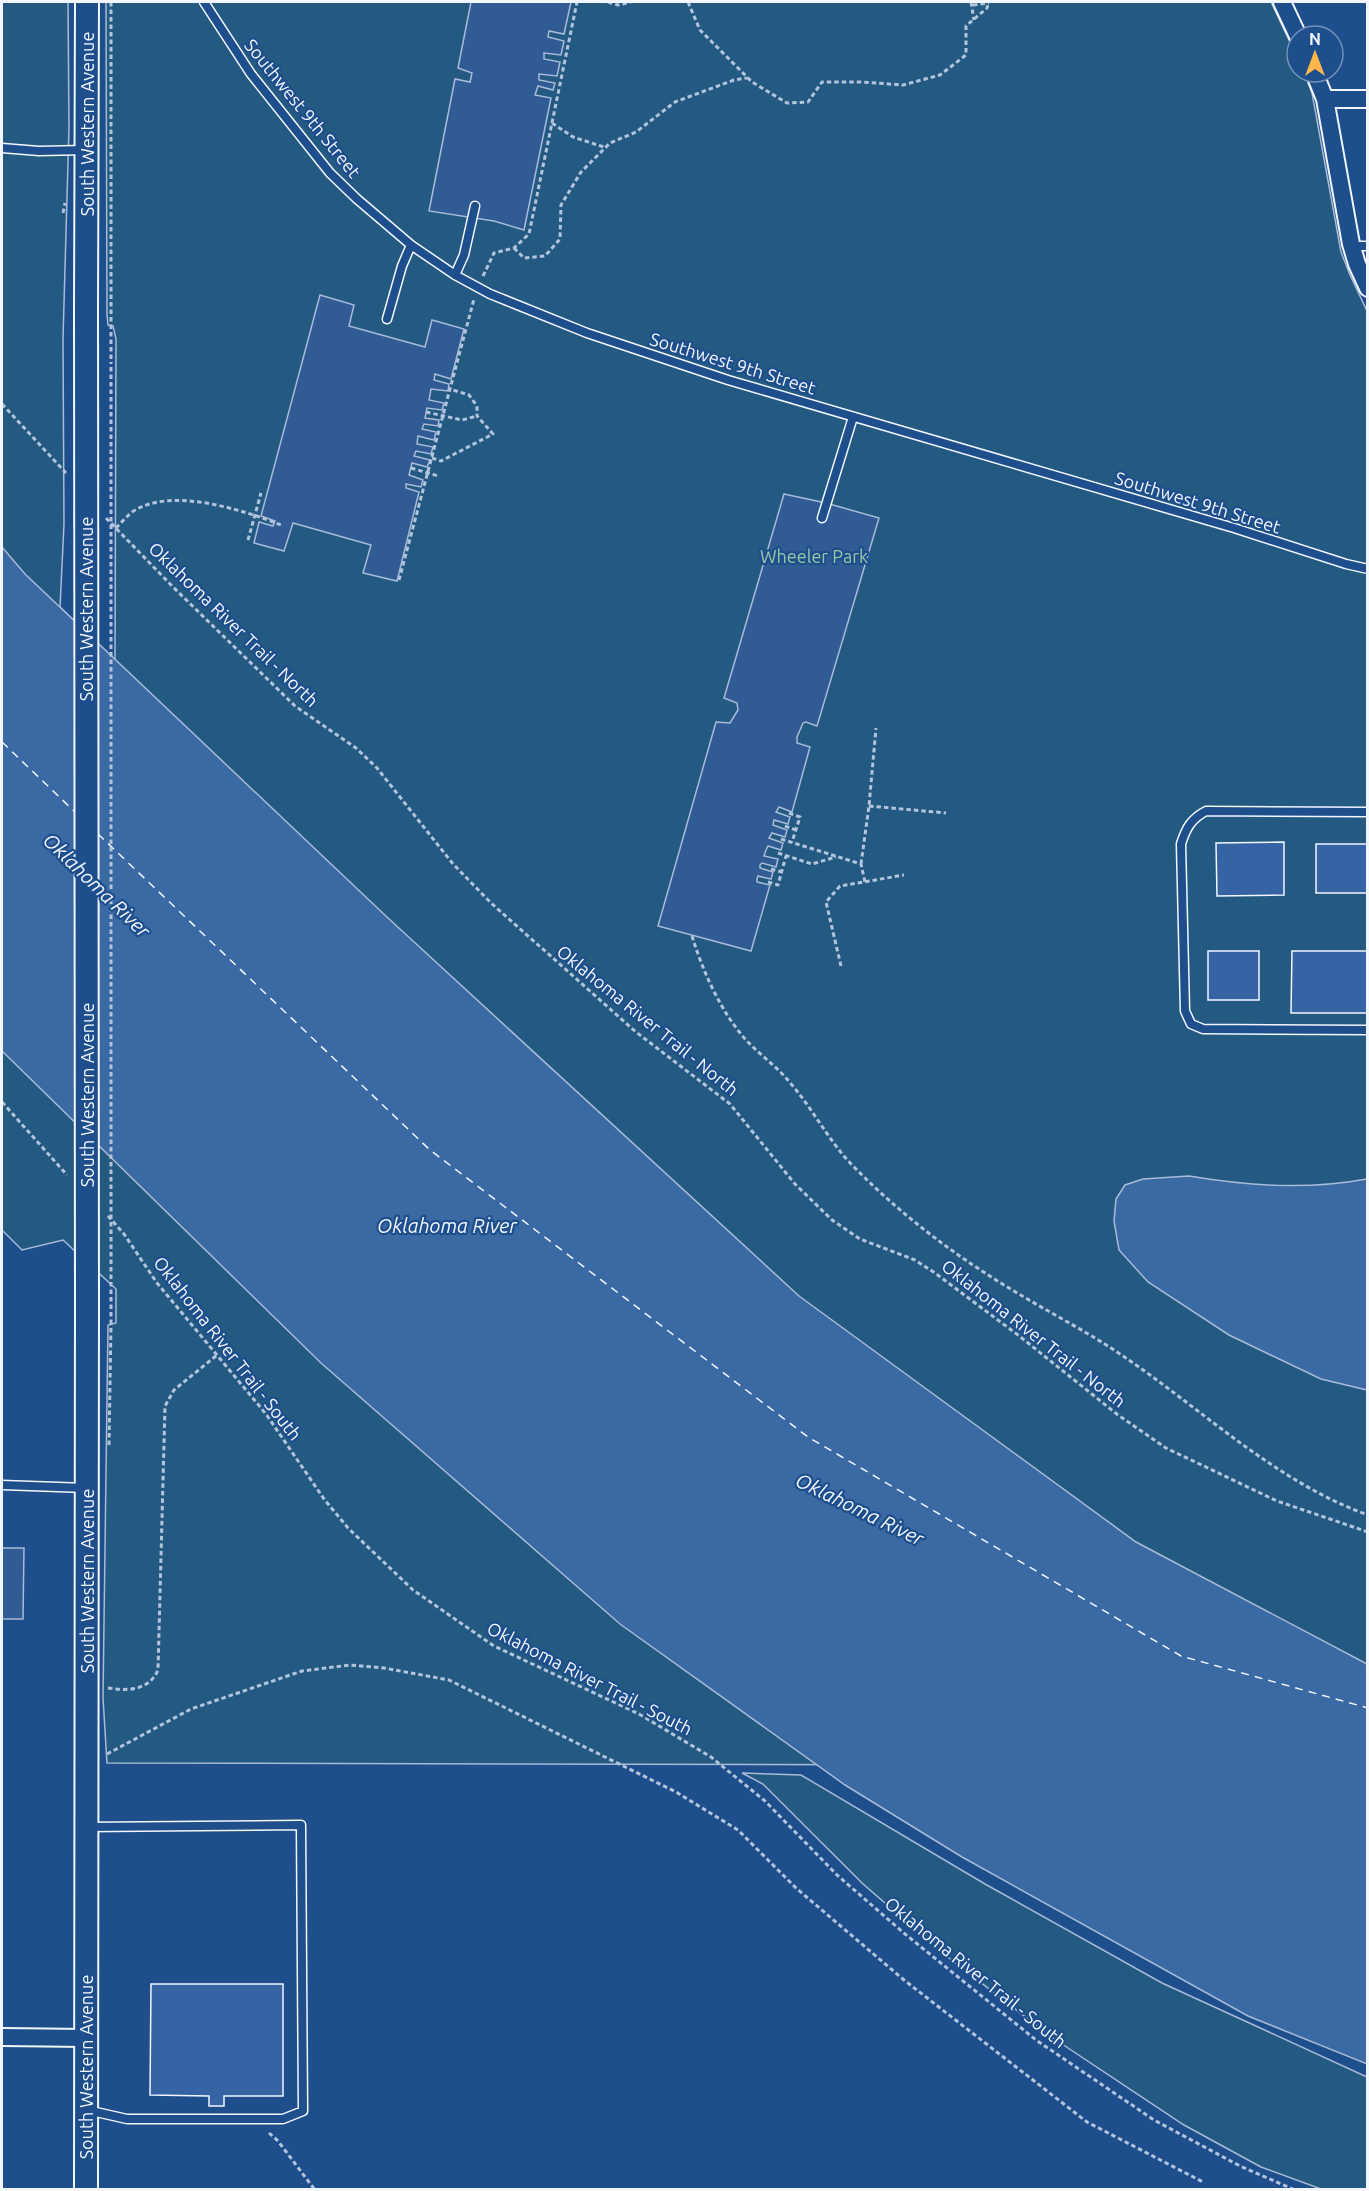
<svg xmlns="http://www.w3.org/2000/svg" width="1369" height="2191" viewBox="0 0 1369 2191" font-family="Ubuntu,sans-serif">
<style>
.green{fill:#245a82;stroke:#a8bbd7;stroke-width:1.5}
.parking{fill:#305b95;stroke:#a8bbd7;stroke-width:1.5}
.water{fill:#3b69a3;stroke:#a8bbd7;stroke-width:1.5}
.lines{fill:none;stroke-linecap:round;stroke-linejoin:round}
.ferry{stroke:#f2f6ff;stroke-width:1.5;stroke-dasharray:8 6;stroke-linecap:butt}
.building{fill:#3563a3;stroke:#f2f6ff;stroke-width:1.5}
.service-casing{stroke:#f2f6ff;stroke-width:11}
.minor-casing{stroke:#f2f6ff;stroke-width:20}
.secondary-casing{stroke:#f2f6ff;stroke-width:26}
.path{stroke:#b3c4dc;stroke-width:3;stroke-dasharray:4.5 3;stroke-linecap:butt}
.service{stroke:#1f4e8c;stroke-width:8}
.minor{stroke:#1f4e8c;stroke-width:16}
.secondary{stroke:#1f4e8c;stroke-width:22}
.secondary-bridge-casing{stroke:#f2f6ff;stroke-width:26;stroke-linecap:butt}
.path-bridge{stroke:#b3c4dc;stroke-width:3;stroke-dasharray:4.5 3;stroke-linecap:butt}
.secondary-bridge{stroke:#1f4e8c;stroke-width:22}
.labels{text-anchor:middle;dominant-baseline:central;stroke-width:4.5;stroke-linejoin:round;paint-order:stroke}
.street-label{font-size:18px;fill:#f2f6ff;stroke:#1f4e8c}
.park-label{font-size:18px;fill:#97c8a6;stroke:#1f4e8c}
.water-label{font-size:20px;font-style:italic;fill:#f2f6ff;stroke:#1f4e8c}
</style>
<rect width="100%" height="100%" fill="#1f4e8c"/>
<!-- green -->
<path class="green" d="M 2,2 L 68,2 L 69,127 L 63,339 L 64,524 L 60,607 L 115,660 L 116,339 L 113,326 L 108,325 L 107,315 L 106,2 L 1271,2 L 1297,57 L 1297,72 L 1304,72 L 1312,93 L 1341,252 L 1350,275 L 1367,311 L 1367,1766 L 107,1763 L 103,1698 L 108,1325 L 116,1323 L 116,1289 L 63,1240 L 22,1250 L 2,1230 Z
M 742,1773 L 801,1775 L 985,1884 L 1162,1983 L 1367,2077 L 1367,2189 L 1321,2189 L 1261,2167 L 1184,2125 L 1050,2036 L 940,1951 L 862,1883 L 763,1784 Z"/>
<!-- parking -->
<path class="parking" d="M 471,2 L 571,2 L 564,34 L 549,31 L 548,37 L 564,41 L 561,55 L 544,53 L 544,59 L 560,62 L 557,76 L 539,74 L 539,80 L 555,83 L 553,90 L 538,86 L 535,95 L 551,98 L 524,230 L 494,221 L 429,211 L 455,79 L 470,82 L 472,73 L 458,68 Z
M 320,295 L 354,305 L 349,326 L 425,347 L 432,320 L 464,329 L 451,379 L 435,374 L 434,380 L 449,384 L 448,391 L 431,389 L 429,400 L 444,403 L 442,410 L 427,408 L 425,418 L 439,420 L 438,426 L 424,424 L 422,429 L 436,432 L 434,440 L 418,436 L 417,444 L 433,447 L 431,454 L 416,451 L 414,456 L 430,460 L 427,467 L 412,463 L 409,475 L 423,480 L 421,487 L 406,484 L 406,488 L 419,492 L 397,581 L 363,573 L 371,545 L 293,523 L 284,551 L 254,543 L 259,522 L 273,526 L 275,521 L 261,516 Z
M 784,494 L 826,503 L 879,518 L 817,726 L 806,722 L 803,723 L 797,737 L 797,743 L 810,747 L 792,812 L 779,807 L 776,812 L 790,817 L 788,824 L 774,820 L 773,825 L 787,830 L 785,837 L 772,833 L 769,838 L 783,843 L 781,850 L 768,846 L 766,850 L 764,856 L 778,859 L 776,867 L 762,863 L 760,865 L 760,868 L 773,872 L 771,879 L 758,876 L 757,879 L 757,882 L 770,885 L 751,951 L 658,926 L 716,722 L 730,723 L 738,710 L 737,703 L 724,698 Z
M 2,1548 L 24,1548 L 23,1619 L 2,1619 Z"/>
<!-- water -->
<path class="water" d="M 2,547 L 25,574 L 388,918 L 799,1296 L 1136,1542 L 1367,1664 L 1367,2064 L 1248,2016 L 962,1857 L 845,1785 L 620,1624 L 321,1363 L 2,1051 Z
M 1189,1176 C 1249,1186 1307,1190 1367,1179 L 1367,1390 L 1321,1379 L 1229,1335 L 1148,1282 L 1119,1250 L 1114,1221 L 1116,1199 L 1125,1185 L 1143,1179 Z"/>
<g class="lines">
<!-- ferry -->
<path class="ferry" d="M 2,742 L 75,812
M 98,834 L 430,1150 L 808,1437 L 1181,1656 L 1368,1708"/>
</g>
<!-- building -->
<path class="building" d="M 1284,842 L 1284,895 L 1217,896 L 1216,843 Z
M 1316,844 L 1368,844 L 1368,893 L 1316,893 Z
M 1208,951 L 1259,951 L 1259,1000 L 1208,1000 Z
M 1292,951 L 1368,951 L 1368,1013 L 1291,1013 Z
M 151,1984 L 283,1984 L 283,2096 L 224,2096 L 224,2106 L 209,2106 L 209,2096 L 150,2095 Z"/>
<g class="lines">
<!-- service casing -->
<g class="service-casing">
<path id="service" d="M 204,2 L 251,74 L 330,173 L 357,199 L 411,245 L 455,275 L 490,294 L 587,333 L 728,380 L 1234,528 L 1346,564 L 1368,569
M 2,148 L 39,151 L 85,150
M 1352,246 L 1368,246
M 455,275 L 464,255 L 475,206
M 387,319 L 402,266 L 411,245
M 822,518 L 853,417
M 1368,812 L 1206,811 C 1191,819 1186,828 1181,844 L 1185,1011 L 1191,1024 L 1203,1029 L 1368,1030
M 2,1485 L 86,1488
M 86,1827 L 301,1825 L 303,2111 L 283,2119 L 127,2119 L 87,2110"/>
</g>
<!-- minor casing -->
<g class="minor-casing">
<path id="minor" d="M 1282,2 L 1298,36
M 1314,72 L 1325,99 L 1351,244 L 1357,264 L 1368,288
M 1325,99 L 1368,99
M 2,2037 L 86,2038"/>
</g>
<!-- secondary casing -->
<g class="secondary-casing">
<path id="secondary" d="M 86,309 L 87,2
M 86,2190 L 87,1303"/>
</g>
<!-- path -->
<path class="path" d="M 111,2 L 111,362
M 608,2 L 618,5 L 631,2
M 688,2 L 700,30 L 752,82 L 787,103 L 808,102 L 822,82 L 861,82 L 903,85 L 940,75 L 966,55 L 966,26 L 987,8 L 989,2
M 971,2 L 974,20
M 973,5 L 989,3
M 552,123 L 573,137 L 604,147
M 63,213 L 65,203
M 514,248 L 524,258 L 545,256 L 560,239 L 561,205 L 581,172 L 610,143 L 636,132 L 675,102 L 734,80 L 747,78
M 483,276 L 494,253 L 514,248 L 529,234 L 577,2
M 2,404 L 66,473
M 426,412 L 462,420 L 477,416
M 432,458 L 441,461 L 493,434 L 477,416 L 477,406 L 469,395 L 450,389
M 411,468 L 438,476
M 106,518 L 173,587 L 295,706 L 356,748 L 377,768 L 453,864 L 491,903 L 636,1032 L 730,1104 L 795,1184 L 832,1220 L 860,1239 L 915,1260 L 935,1273 L 1018,1335 L 1118,1415 L 1166,1448 L 1277,1501 L 1368,1532
M 116,528 C 121,523 126,517 132,512 C 170,486 243,510 281,525
M 248,540 L 261,493
M 399,580 L 474,299
M 869,806 L 946,813
M 789,813 L 800,817 L 792,842
M 785,826 L 796,830
M 781,839 L 861,864 L 865,882
M 778,853 L 812,864 L 836,857
M 861,864 L 869,806 L 876,728
M 771,869 L 782,872
M 768,882 L 778,885 L 786,856
M 692,936 C 703,972 721,1012 746,1040 C 761,1056 779,1068 792,1085 C 814,1111 829,1141 852,1165 C 900,1214 955,1256 1014,1291 C 1050,1313 1088,1332 1123,1356 C 1203,1410 1276,1482 1368,1515
M 841,966 L 826,902 L 840,886 L 904,875
M 2,1102 L 67,1175
M 108,1216 L 124,1234 L 157,1283 L 266,1414 L 324,1499 L 348,1528 L 413,1590 L 494,1646 L 639,1714 L 711,1757 L 765,1801 L 837,1875 L 905,1934 L 1036,2040 L 1154,2120 L 1240,2166 L 1295,2190
M 109,1445 L 111,1324
M 108,1688 C 127,1691 149,1691 158,1670 L 165,1406 L 174,1390 L 217,1355
M 107,1754 L 191,1709 L 302,1671 L 350,1665 L 384,1668 L 449,1680 L 676,1792 L 738,1830 L 796,1888 L 904,1980 L 1087,2122 L 1203,2182
M 269,2133 L 278,2141 L 315,2190"/>
<!-- service -->
<use href="#service" class="service"/>
<!-- minor -->
<use href="#minor" class="minor"/>
<!-- secondary -->
<use href="#secondary" class="secondary"/>
<!-- secondary-bridge casing -->
<g class="secondary-bridge-casing">
<path id="secondary-bridge" d="M 86,309 L 87,1303"/>
</g>
<!-- path-bridge -->
<path class="path-bridge" d="M 111,1324 L 111,362"/>
<!-- secondary-bridge -->
<use href="#secondary-bridge" class="secondary-bridge"/>
</g>
<g class="labels">
<!-- street labels -->
<g class="street-label">
<text transform="translate(303 108) rotate(51)">Southwest 9th Street</text>
<text transform="translate(87 124) rotate(-90)">South Western Avenue</text>
<text transform="translate(733 363) rotate(17)">Southwest 9th Street</text>
<text transform="translate(1198 502) rotate(17)">Southwest 9th Street</text>
<text transform="translate(86 609) rotate(-90)">South Western Avenue</text>
<text transform="translate(234 624) rotate(44)">Oklahoma River Trail - North</text>
<text transform="translate(648 1020) rotate(39)">Oklahoma River Trail - North</text>
<text transform="translate(87 1095) rotate(-90)">South Western Avenue</text>
<text transform="translate(1034 1333) rotate(38)">Oklahoma River Trail - North</text>
<text transform="translate(228 1348) rotate(52)">Oklahoma River Trail - South</text>
<text transform="translate(87 1581) rotate(-90)">South Western Avenue</text>
<text transform="translate(590 1678) rotate(27)">Oklahoma River Trail - South</text>
<text transform="translate(976 1972) rotate(39)">Oklahoma River Trail - South</text>
<text transform="translate(86 2067) rotate(-90)">South Western Avenue</text>
</g>
<!-- park labels -->
<g class="park-label">
<text x="814" y="556">Wheeler Park</text>
</g>
<!-- water labels -->
<g class="water-label">
<text transform="translate(97 885) rotate(44)">Oklahoma River</text>
<text x="447" y="1225">Oklahoma River</text>
<text transform="translate(860 1509) rotate(26)">Oklahoma River</text>
</g>
</g>
<!-- border -->
<rect width="1369" height="2191" fill="none" stroke="#f2f6ff" stroke-width="6"/>
<!-- north arrow -->
<g transform="translate(1315 54)"><circle r="28" fill="#1f4e8c" stroke="#7391ba" stroke-width="1.5"/>
<path d="M0-4.5L10 22L0 15L-10 22Z" fill="#ffb74d"/>
<text y="-9" font-size="16" font-weight="bold" text-anchor="middle" fill="#f2f6ff">N</text>
</g>
</svg>
